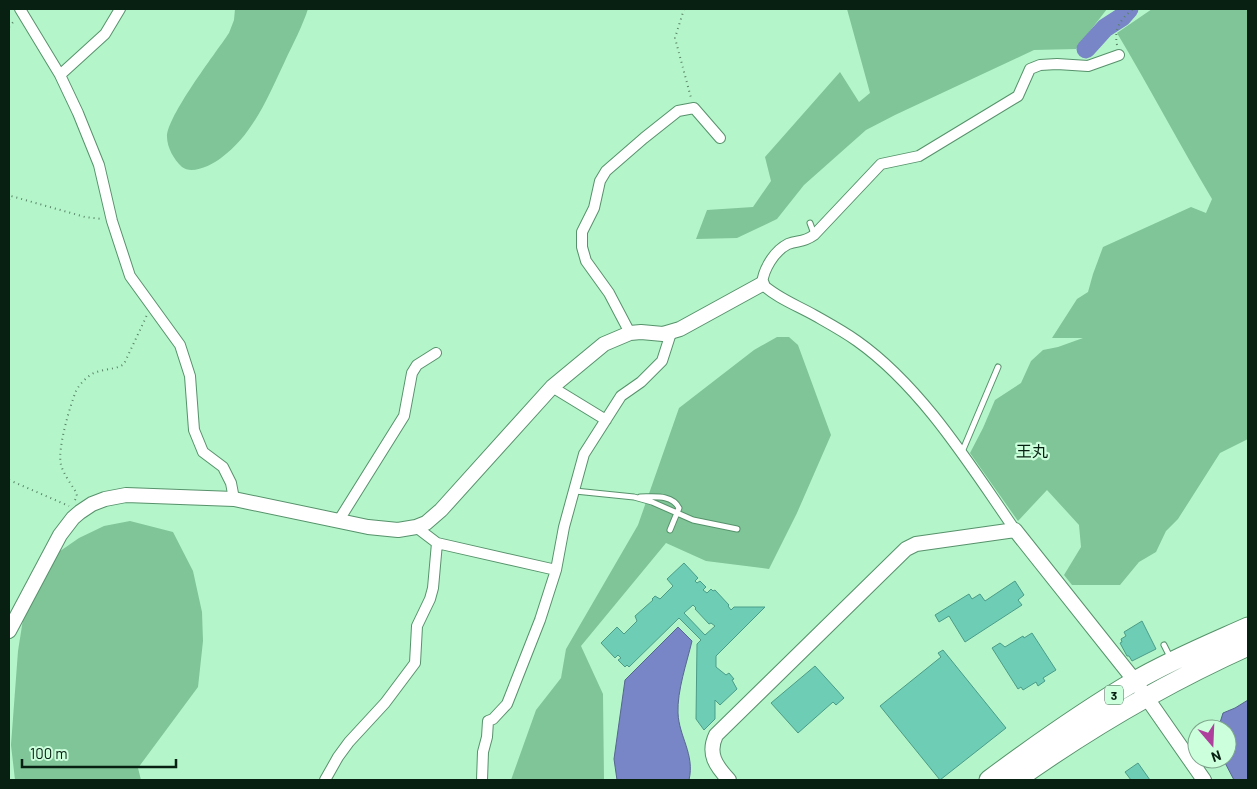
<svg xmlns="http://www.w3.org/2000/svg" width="1257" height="789" viewBox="0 0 1257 789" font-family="Barlow,'Noto Sans JP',sans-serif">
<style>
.green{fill:#7fc597}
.water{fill:#7885c6;stroke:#566790}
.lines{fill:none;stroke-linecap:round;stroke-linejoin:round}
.river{stroke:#7885c6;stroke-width:19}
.building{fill:#6eceb5;stroke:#4a9c88;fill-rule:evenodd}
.lane-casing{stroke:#56926b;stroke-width:7}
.street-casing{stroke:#56926b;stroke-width:12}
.secondary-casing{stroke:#56926b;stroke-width:16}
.highway-casing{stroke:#56926b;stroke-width:21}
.path{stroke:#588468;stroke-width:2;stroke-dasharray:1 4;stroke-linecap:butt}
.lane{stroke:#fff;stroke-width:5}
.street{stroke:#fff;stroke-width:10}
.secondary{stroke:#fff;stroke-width:14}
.highway{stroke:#fff;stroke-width:19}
.labels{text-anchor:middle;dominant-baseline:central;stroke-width:4.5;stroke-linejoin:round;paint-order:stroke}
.shield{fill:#ccffdc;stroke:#42634e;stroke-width:1}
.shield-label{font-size:12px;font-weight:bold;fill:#072011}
.quarter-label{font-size:16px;fill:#072011;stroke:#ccffdc}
</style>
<rect width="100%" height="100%" fill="#b5f5ca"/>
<!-- green -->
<path class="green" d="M 235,9 L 308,9 C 302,27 293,44 285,61 C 269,95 253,135 221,158 C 212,165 192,175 182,167 C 174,160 167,147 167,137 C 167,116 215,54 229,33 L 234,20 Z
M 847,9 L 1107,9 L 1076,49 L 1034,50 L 895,115 L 866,130 L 804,185 L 777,219 L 737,238 L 696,239 L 707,210 L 753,207 L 771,181 L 765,157 L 840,72 L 859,102 L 870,93 Z
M 1152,9 L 1248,9 L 1248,439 L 1220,453 L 1178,519 L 1166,531 L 1156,552 L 1139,562 L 1120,585 L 1072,585 L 1064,575 L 1081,547 L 1079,525 L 1047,490 L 1018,521 L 970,453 L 983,428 L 995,400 L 1021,383 L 1031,361 L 1043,350 L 1058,347 L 1083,338 L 1052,338 L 1077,299 L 1088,292 L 1093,274 L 1103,247 L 1191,207 L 1206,213 L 1212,199 C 1179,144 1150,88 1117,33 Z
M 777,337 L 789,337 L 798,345 L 831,435 L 797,513 L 769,569 L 706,561 L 666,543 L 581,646 L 603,694 L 604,780 L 511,780 L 536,710 L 561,678 L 566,649 L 638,525 L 679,408 L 754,350 Z
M 130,521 L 173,532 L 193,571 L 202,612 L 203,641 L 198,687 L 138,768 L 141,780 L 15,780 L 11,745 L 18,651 L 27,594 L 40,565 L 79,538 L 104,526 Z"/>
<!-- water -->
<path class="water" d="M 678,627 L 692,641 C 687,662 677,691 678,713 C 679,737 695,754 689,780 L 617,780 L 614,759 L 625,680 Z
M 1248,700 L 1248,780 L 1234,780 L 1223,759 L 1227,759 L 1227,729 L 1218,729 L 1223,713 L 1235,708 Z"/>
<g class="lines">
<!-- river -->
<path class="river" d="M 1086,49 L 1105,28 L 1122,17 L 1129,9"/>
</g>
<!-- building -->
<path class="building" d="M 684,563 L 698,578 L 695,581 L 697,583 L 700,581 L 706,587 L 703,590 L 707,593 L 711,589 L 713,591 L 715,590 L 729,605 L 728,606 L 731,610 L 734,607 L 765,607 L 716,656 L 716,667 L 726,675 L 729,673 L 734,679 L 732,680 L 737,689 L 720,705 L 715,700 L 715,719 L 704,730 L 696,719 L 697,644 L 701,640 L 679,618 L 629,667 L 627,665 L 625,667 L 618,660 L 621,658 L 618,655 L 615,658 L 601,643 L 617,627 L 624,634 L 637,621 L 635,616 L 653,600 L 652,599 L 655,596 L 660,599 L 673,586 L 667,579 ZM 693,605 L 696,608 L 695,609 L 709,624 L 711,623 L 715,626 L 705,635 L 684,613 Z
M 1015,581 L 1024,595 L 1018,600 L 1022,605 L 965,642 L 949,616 L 939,622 L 935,615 L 969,594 L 972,599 L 980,594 L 985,601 Z
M 1142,621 L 1156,649 L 1132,661 L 1129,656 L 1127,656 L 1120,643 L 1122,642 L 1121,639 L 1126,636 L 1124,632 Z
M 1032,633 L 1056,670 L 1043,678 L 1045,681 L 1038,686 L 1036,682 L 1023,690 L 1021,687 L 1018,689 L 992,648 L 1000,643 L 1005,647 L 1023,636 L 1024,638 Z
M 943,650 L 1006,728 L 940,780 L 880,706 L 941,657 L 938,653 Z
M 815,666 L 844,698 L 836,705 L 833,702 L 798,733 L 771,703 Z
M 1138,763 L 1150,780 L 1131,780 L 1125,772 Z"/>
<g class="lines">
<!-- lane casing -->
<g class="lane-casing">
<path id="lane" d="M 810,223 L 814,234
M 962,452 L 998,367
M 575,491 L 634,497 L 652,502 L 693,520 L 737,529
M 640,497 C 654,497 672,494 679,508 L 670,530
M 1164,645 L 1170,657"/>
</g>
<!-- street casing -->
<g class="street-casing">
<path id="street" d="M 20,9 L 60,75 L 78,113 L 99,165 L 112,221 L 130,276 L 180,345 L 190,376 L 194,430 L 203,452 L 223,467 L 231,483 L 234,499
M 60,75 L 105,34 L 120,9
M 630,333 L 609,293 L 586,261 L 582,247 L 582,232 L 594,208 L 600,181 L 606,171 L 644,138 L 678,111 L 694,108 L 720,138
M 552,387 L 606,420
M 339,520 L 404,416 L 412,373 L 417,365 L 436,353
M 416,527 L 437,543 L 556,570
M 1015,530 C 970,465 922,387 857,341 C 843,331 828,323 814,315 C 796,305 777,298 762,284 C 763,270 774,251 788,244 C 798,240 803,243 814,235 L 881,164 L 919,156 L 1018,96 L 1030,69 L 1040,65 L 1057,64 L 1088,66 L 1119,55
M 325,780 L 338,757 L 349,742 L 385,703 L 415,663 L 417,626 L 430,599 L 433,588 L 437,543
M 482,780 L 483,752 L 487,737 L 488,721 L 493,719 L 507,704 L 540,620 L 556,570 L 564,527 L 584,454 L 621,396 L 641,382 L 662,361 L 671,333"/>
</g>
<!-- secondary casing -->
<g class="secondary-casing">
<path id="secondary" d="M 9,631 L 60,535 L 73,518 L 80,512 L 92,504 L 105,499 L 126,495 L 234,499 L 368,527 L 398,530 L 416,527 L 426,523 L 441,510 L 552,387 L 604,344 L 630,333 L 641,332 L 663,334 L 680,329 L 762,284
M 729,780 C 716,766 707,754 716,735 L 906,549 L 916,544 L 1015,530 L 1135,681 L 1204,780"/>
</g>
<!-- highway casing -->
<g class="highway-casing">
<path id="highway" d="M 989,780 C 1036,745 1084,711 1135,681 C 1171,660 1210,644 1248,627
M 1016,780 C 1089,728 1166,683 1248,646"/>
</g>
<!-- path -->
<path class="path" d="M 684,9 L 675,38 L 691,98
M 9,27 L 15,20
M 1117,45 C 1114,28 1120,20 1133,9
M 9,200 L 11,196 L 85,217 L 102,219
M 9,480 L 69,506
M 75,500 L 77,496 L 76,492 C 71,484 64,475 61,465 C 57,449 70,406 76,391 C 79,385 84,380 89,376 C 99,368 114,371 124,364 L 147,315"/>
<!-- lane -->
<use href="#lane" class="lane"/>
<!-- street -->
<use href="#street" class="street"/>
<!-- secondary -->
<use href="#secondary" class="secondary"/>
<!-- highway -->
<use href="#highway" class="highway"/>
</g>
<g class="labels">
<!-- shield labels -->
<rect class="shield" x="1105" y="685.5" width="18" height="19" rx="4"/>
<g class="shield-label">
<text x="1114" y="695">3</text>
</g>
<!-- quarter labels -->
<g class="quarter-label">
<text x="1032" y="450">王丸</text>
</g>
</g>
<!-- border -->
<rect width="1257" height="789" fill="none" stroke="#072011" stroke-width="20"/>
<!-- north arrow -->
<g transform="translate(1212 744) rotate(161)"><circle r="24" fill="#ccffdc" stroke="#7da68b"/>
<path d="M0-4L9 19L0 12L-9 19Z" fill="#ae3f9c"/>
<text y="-8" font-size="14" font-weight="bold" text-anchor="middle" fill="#072011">N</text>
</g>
<!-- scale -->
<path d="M22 759v8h154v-8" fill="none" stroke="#072011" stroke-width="2.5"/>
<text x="30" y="759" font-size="15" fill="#072011" stroke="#ccffdc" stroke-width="4" paint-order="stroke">100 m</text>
</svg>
